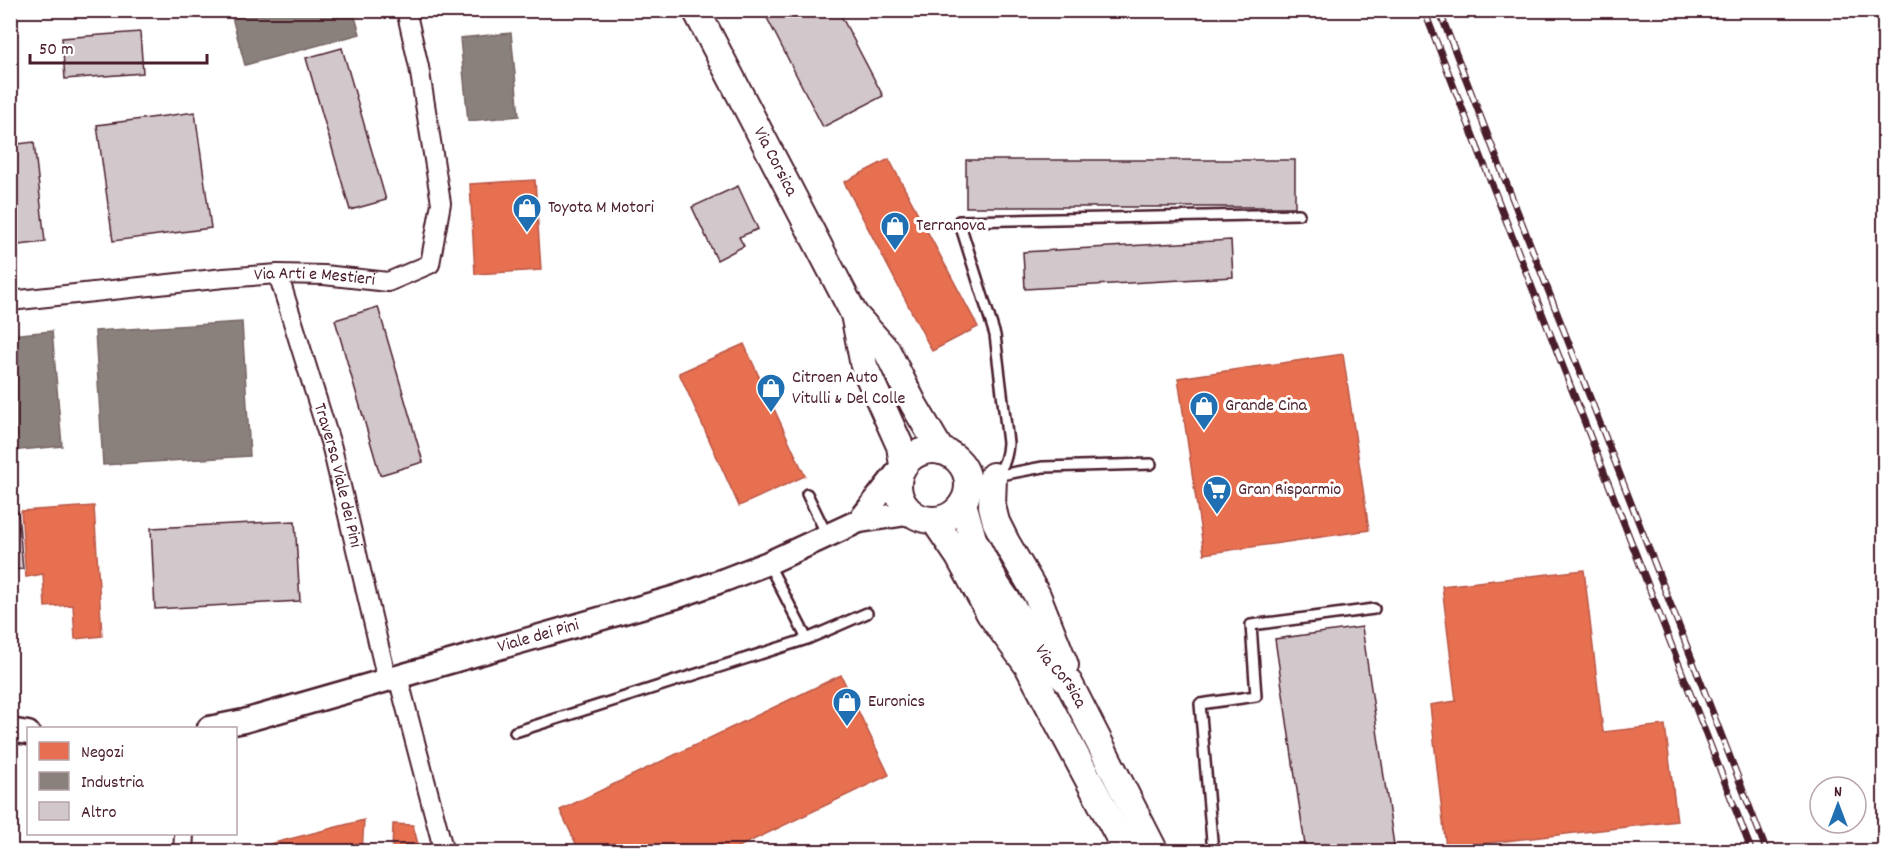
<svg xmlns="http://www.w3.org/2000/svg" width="1895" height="862" viewBox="0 0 1895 862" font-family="Dekko,sans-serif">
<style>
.shops{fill:#e76f51;stroke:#b85746;stroke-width:1.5}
.industry{fill:#8a817c;stroke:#776464;stroke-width:1.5}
.building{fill:#d2c7cb;stroke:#4a1f2b;stroke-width:1.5}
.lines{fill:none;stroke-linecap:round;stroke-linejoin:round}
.service-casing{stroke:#4a1f2b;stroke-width:14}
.minor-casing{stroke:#4a1f2b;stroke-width:22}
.tertiary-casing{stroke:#4a1f2b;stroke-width:27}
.secondary-casing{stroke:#4a1f2b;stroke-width:30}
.service{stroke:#fff;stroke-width:9}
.minor{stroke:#fff;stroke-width:18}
.tertiary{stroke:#fff;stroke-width:22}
.secondary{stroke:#fff;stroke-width:26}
.rail-casing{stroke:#4a1f2b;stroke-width:7}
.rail{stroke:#fff;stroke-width:4.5;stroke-dasharray:14;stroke-linecap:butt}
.labels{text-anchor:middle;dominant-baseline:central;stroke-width:6;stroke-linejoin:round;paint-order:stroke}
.street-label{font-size:18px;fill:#4a1f2b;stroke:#fff}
.poi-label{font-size:18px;fill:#4a1f2b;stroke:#fff;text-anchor:start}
</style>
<rect width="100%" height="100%" fill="#fff"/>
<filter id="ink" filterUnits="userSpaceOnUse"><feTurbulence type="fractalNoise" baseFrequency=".0167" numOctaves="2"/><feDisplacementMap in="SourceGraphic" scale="12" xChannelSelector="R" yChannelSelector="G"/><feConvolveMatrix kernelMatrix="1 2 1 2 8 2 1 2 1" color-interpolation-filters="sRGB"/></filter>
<g filter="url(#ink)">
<!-- shops -->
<path class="shops" d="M 889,159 L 978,327 L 932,351 L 844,182 Z
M 535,180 L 541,270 L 475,274 L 470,184 Z
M 744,344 L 805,476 L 739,506 L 679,373 Z
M 1343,354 L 1369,530 L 1204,554 L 1178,378 Z
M 94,506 L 102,636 L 75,639 L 73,605 L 45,607 L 43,574 L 26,577 L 21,511 Z
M 1584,570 L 1603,732 L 1665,725 L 1677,821 L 1446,848 L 1430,705 L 1456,701 L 1442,586 Z
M 841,675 L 889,775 L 728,852 L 580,852 L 560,810 Z
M 364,820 L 362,852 L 258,852 L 258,847 Z
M 393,824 L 413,825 L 420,852 L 392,852 Z"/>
<!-- industry -->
<path class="industry" d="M 230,10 L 353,10 L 360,34 L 245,65 Z
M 511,33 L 519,116 L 468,121 L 460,38 Z
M 242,322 L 250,456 L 103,465 L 95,331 Z
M 52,331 L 62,446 L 10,451 L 10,335 Z"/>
<!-- building -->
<path class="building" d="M 763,10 L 838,10 L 883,96 L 823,127 Z
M 140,32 L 143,73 L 65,79 L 62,38 Z
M 342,48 L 386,200 L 350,210 L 306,58 Z
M 195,112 L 211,228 L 113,241 L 97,125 Z
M 34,142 L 45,242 L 10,246 L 10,145 Z
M 966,160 L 1295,160 L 1295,207 L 966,207 Z
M 738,186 L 758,229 L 739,237 L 744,246 L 717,260 L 692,207 Z
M 1231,240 L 1233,277 L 1025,289 L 1023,252 Z
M 378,307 L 423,462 L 380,475 L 335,320 Z
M 18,512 L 23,569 L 10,570 L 10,513 Z
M 295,521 L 300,601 L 155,609 L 151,528 Z
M 1362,627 L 1395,852 L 1306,852 L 1275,639 Z"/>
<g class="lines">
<!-- service casing -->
<g class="service-casing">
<path id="service" d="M 995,476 L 1043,467 L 1151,464
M 968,483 C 995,476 1006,474 1008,443 L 995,335 L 959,221 L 1299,214
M 807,494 L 827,535
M 807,639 L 867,613
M 515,732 L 807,639 L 768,563
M 1213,852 L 1200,704 L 1256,696 L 1251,625 L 1374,609"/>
</g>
<!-- minor casing -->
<g class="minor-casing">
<g id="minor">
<path id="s1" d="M 278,274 L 332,448 L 387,680"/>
<path id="s2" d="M 10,301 L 224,278 L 278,274 L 324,275 L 388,282 L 430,264 L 441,203 L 419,67 L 406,10"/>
<path d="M 398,677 L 444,852"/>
<path d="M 183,852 L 184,834"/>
</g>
</g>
<!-- tertiary casing -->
<g class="tertiary-casing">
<g id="tertiary">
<path d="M 859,521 L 903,465"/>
<path id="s3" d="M 209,728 L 244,721 L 676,597 L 724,580 L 768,563 L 859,521 L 912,513"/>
<path d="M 10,730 L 28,733"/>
</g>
</g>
<!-- secondary casing -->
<g class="secondary-casing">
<g id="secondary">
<path id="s4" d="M 696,10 L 854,314 L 887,351 L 914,405 L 941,451"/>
<path d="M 854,314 L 864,366 L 900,446 L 903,465"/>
<circle cx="933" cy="485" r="35"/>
<path d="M 993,476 L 992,506 L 996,522 L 1006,542 L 1037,595 L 1065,665"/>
<path id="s5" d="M 963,503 L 973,539 L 997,586 L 1028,630 L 1048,662 L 1069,683 L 1155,852"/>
<path d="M 934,520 L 959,557 L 990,614 L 1028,666 L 1127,852"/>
</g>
</g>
<!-- service -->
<use href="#service" class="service"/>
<!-- minor -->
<use href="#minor" class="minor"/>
<!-- tertiary -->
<use href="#tertiary" class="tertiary"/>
<!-- secondary -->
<use href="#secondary" class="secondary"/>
<!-- rail casing -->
<g class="rail-casing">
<path id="rail" d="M 1424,10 L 1752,852
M 1439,10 L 1767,852"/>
</g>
<!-- rail -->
<use href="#rail" class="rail"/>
</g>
</g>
<!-- icons -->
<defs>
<g id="shop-pin" transform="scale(1.5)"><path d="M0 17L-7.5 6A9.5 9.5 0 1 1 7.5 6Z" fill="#1f6fb2" stroke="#fff"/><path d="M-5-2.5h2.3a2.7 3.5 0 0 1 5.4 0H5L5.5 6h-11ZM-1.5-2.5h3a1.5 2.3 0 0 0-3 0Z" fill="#fff"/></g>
<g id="supermarket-pin" transform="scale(1.5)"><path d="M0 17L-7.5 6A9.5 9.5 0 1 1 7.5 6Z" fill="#1f6fb2" stroke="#fff"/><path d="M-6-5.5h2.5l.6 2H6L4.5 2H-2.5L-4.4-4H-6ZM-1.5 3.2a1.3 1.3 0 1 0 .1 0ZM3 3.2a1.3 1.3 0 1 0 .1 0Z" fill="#fff"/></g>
</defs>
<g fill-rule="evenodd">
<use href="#shop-pin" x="527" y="208"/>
<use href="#shop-pin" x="895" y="226"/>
<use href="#shop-pin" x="771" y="388"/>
<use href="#shop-pin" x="1204" y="406"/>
<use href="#supermarket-pin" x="1217" y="490"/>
<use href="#shop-pin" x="847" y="702"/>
</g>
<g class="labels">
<!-- street labels -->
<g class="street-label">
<text stroke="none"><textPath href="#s4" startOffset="171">Via Corsica</textPath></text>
<text stroke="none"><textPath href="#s2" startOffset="306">Via Arti e Mestieri</textPath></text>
<text stroke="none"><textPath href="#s1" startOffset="210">Traversa Viale dei Pini</textPath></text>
<text stroke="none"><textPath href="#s3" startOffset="342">Viale dei Pini</textPath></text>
<text stroke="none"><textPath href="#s5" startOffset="201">Via Corsica</textPath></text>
</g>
<!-- poi labels -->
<g class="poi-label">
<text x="548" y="208">Toyota M Motori</text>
<text x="916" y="226">Terranova</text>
<text x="792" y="378">Citroen Auto<tspan x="792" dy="21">Vitulli &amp; Del Colle</tspan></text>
<text x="1225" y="406">Grande Cina</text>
<text x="1238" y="490">Gran Risparmio</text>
<text x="868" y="702">Euronics</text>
</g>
</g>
<!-- margin -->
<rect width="1895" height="862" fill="none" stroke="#fff" stroke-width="36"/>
<rect x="18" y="18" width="1859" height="826" fill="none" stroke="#4a1f2b" stroke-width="2" filter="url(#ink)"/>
<!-- legend -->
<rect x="27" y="727" width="210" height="108" fill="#ffffff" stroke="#b7a5aa" stroke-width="1.5"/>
<rect x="39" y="742" width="30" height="18" fill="#e76f51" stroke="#b7a5aa" stroke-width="1.5"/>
<text x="81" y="757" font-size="18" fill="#4a1f2b">Negozi</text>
<rect x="39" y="772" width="30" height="18" fill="#8a817c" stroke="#b7a5aa" stroke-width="1.5"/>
<text x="81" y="787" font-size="18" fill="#4a1f2b">Industria</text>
<rect x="39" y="802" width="30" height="18" fill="#d2c7cb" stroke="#b7a5aa" stroke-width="1.5"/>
<text x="81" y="817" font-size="18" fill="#4a1f2b">Altro</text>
<!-- north arrow -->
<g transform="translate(1838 805)"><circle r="28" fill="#ffffff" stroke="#b7a5aa" stroke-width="1.5"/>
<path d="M0-4.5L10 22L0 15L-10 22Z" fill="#1f6fb2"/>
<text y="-9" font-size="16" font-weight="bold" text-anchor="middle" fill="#4a1f2b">N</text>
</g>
<!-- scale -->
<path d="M30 54v9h177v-9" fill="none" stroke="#4a1f2b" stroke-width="3"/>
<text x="39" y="54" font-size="18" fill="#4a1f2b" stroke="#ffffff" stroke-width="4.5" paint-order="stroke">50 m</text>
</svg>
